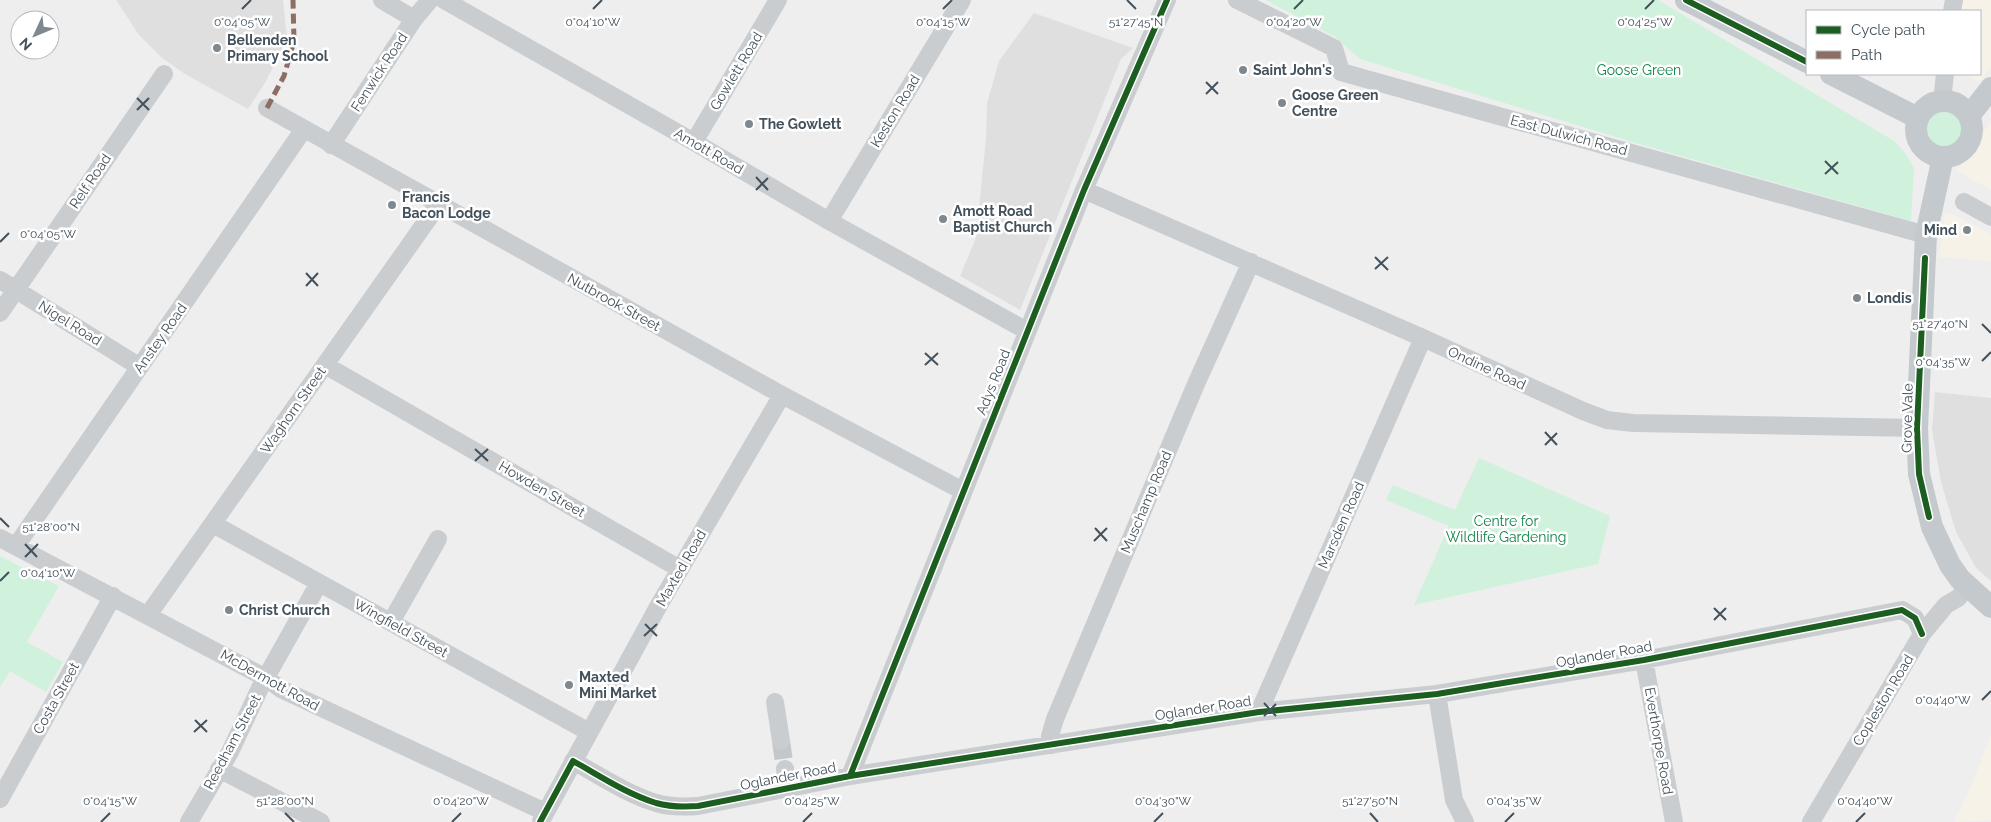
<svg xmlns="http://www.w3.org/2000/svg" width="1991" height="822" viewBox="0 0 1991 822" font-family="Raleway,sans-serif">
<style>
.commercial{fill:#f7f2e8}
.education{fill:#e0dfe0}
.green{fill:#d0f1db}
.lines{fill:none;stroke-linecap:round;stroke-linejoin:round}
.minor-tunnel{stroke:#c4c7ca;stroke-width:18;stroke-dasharray:18 9;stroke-linecap:butt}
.minor{stroke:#cacdcf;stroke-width:18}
.major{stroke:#c4c9cd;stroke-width:22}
.quiet{stroke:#8d6e63;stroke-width:5;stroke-dasharray:10 5;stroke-linecap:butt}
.cycleway-casing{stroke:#fff;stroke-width:9}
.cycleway{stroke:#1b5e20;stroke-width:6}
.ticks{fill:none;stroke:#43515c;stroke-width:2}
.poi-dot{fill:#7f888f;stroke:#fff;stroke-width:2}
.labels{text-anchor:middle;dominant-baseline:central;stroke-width:5;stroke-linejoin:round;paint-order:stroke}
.poi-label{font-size:14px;font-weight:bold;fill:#43515c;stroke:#fff;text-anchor:start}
.park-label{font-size:14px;fill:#0e8445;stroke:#fff}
.street-label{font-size:14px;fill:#43515c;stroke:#fff}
.ticks-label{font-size:12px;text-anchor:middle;fill:#43515c;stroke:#fff;stroke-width:5;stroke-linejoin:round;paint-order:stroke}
</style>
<rect width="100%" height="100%" fill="#efeeee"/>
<!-- commercial -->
<path class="commercial" d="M 1963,0 L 1991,0 L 1991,67 L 1979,82 L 1966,74 L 1980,74 L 1980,11 L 1961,11 Z
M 1991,121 L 1991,190 L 1957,171 Z
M 1945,212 L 1963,219 L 1991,234 L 1991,261 L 1939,257 Z
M 1991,734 L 1991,820 L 1954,822 L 1971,786 Z"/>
<!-- education -->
<path class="education" d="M 116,0 L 283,0 L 287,39 L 265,83 L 248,109 L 185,74 L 162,58 L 139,35 Z
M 1034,13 L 1133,48 L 1121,59 L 1020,310 L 960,276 L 976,238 L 986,138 L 987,103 L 999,61 Z
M 1935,392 L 1991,398 L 1991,581 L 1976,568 L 1956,532 L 1941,482 L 1932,430 Z"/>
<!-- green -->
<path class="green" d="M 1266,0 L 1658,0 L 1894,141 L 1905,153 L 1914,168 L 1911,221 L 1639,144 L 1360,59 L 1335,37 Z
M1926 130a18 18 0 1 1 36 0a18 18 0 1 1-36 0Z
M 1479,458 L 1610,516 L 1598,564 L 1414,605 L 1449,526 L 1386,500 L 1393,485 L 1455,510 Z
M 0,556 L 59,586 L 27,642 L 63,662 L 46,692 L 10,671 L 0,687 Z"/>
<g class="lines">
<!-- minor-tunnel -->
<path class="minor-tunnel" d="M 781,741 L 785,769"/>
<!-- minor -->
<path class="minor" d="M 382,0 L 414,19
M 444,0 L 694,142 L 829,221 L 1027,331
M 1237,0 L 1334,48 L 1341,72 L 1926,235
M 1952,11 L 1954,0
M 1942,101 L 1945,74
M 267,108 L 782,395 L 963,491
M 694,142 L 778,0
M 331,145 L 414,19 L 430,0
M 1084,190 L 1423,338 L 1583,411 L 1607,420 L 1633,423 L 1917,428
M 1964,202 L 1991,217
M 829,221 L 962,0
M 0,280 L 140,367
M 0,313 L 164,74
M 325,365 L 680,569
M 213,524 L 589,732
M 0,538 L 266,678 L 281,689 L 545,812
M 16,546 L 304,129
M 148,615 L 438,205
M 391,622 L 438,539
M 1644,660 L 1674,822
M 1437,694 L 1454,800 L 1465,822
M 775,702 L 781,741
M 1259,712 L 1423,338
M 1052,745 L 1050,736 L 1055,719 L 1196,384 L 1251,262
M 573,761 C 600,776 627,794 656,803 C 670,807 684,807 698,806 L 850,776 L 1259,712 L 1437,694 L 1503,683 L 1644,660 L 1902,610 L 1915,618 L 1922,634
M 219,769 L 321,822
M 785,769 L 787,788
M 850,776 L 1084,190 L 1167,0
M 0,799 L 113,596
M 541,821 L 659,605 L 782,395
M 189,822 L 230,752 L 260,688 L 319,583
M 1811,822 L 1922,634 L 1946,605 L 1958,598 L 1968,587"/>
<!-- major -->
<path class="major" d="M 1686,0 L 1807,62
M 1831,74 L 1918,118
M1916 129a28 28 0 1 1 56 0a28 28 0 1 1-56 0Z
M 1969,116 L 1991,88
M 1943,157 L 1926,235 L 1917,428 L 1919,474 L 1932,527 L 1950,565 L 1960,579 L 1991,607"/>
<!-- quiet -->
<path class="quiet" d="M 267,108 L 284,76 L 294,41 L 293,0"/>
<!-- cycleway casing -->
<g class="cycleway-casing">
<path id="cycleway" d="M 1686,0 L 1807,62
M 1925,258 L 1917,428 L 1919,474 L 1929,517
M 850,776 L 1084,190 L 1167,0
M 540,822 L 573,761 C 600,776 627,794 656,803 C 670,807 684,807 698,806 L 850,776 L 1259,712 L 1437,694 L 1503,683 L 1644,660 L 1902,610 L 1915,618 L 1922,634"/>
</g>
<!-- cycleway -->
<use href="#cycleway" class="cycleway"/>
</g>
<!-- ticks -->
<path class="ticks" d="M 1127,0 L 1136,9M 242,9 L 251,0M 593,9 L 602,0M 943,9 L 952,0M 1294,9 L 1303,0M 1645,9 L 1654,0M 1206,82 L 1218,94M 1206,94 L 1218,82M 137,98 L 149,110M 137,110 L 149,98M 1825,161 L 1838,174M 1825,174 L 1838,162M 756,177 L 768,190M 756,190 L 768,178M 0,242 L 9,233M 1375,257 L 1388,270M 1375,269 L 1388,257M 306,273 L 318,286M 306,286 L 318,273M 1982,324 L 1991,333M 925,353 L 938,365M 1982,361 L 1991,352M 925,365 L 938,353M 1545,432 L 1557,445M 1545,445 L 1557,433M 475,449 L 488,461M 475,461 L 488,449M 0,518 L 9,527M 1095,528 L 1107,541M 1094,541 L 1107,528M 25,544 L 37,557M 25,557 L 38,544M 0,581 L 9,572M 1714,608 L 1726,620M 1714,620 L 1726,608M 645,624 L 657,636M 644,636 L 657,624M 1982,700 L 1991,691M 1264,703 L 1276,716M 1264,716 L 1276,704M 195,720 L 207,732M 194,732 L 207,720M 285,813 L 294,822M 1370,813 L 1378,822M 101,822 L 110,813M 452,822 L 461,813M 803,822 L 812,813M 1154,822 L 1163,813M 1505,822 L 1514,813M 1856,822 L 1865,813"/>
<!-- markers -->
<g class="poi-dot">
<circle cx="217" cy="48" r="5"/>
<circle cx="1243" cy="70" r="5"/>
<circle cx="1282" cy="103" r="5"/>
<circle cx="749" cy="124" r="5"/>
<circle cx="392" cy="205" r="5"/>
<circle cx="943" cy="219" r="5"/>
<circle cx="1967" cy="230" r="5"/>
<circle cx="1857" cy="298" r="5"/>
<circle cx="229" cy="610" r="5"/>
<circle cx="569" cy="685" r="5"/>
</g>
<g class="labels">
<!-- poi labels -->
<g class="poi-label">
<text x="227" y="40">Bellenden<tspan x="227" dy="16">Primary School</tspan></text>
<text x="1253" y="70">Saint John's</text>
<text x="1292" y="95">Goose Green<tspan x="1292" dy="16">Centre</tspan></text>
<text x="759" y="124">The Gowlett</text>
<text x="402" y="197">Francis<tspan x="402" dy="16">Bacon Lodge</tspan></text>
<text x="953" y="211">Amott Road<tspan x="953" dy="16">Baptist Church</tspan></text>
<text x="1957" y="230" text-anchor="end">Mind</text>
<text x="1867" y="298">Londis</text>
<text x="239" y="610">Christ Church</text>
<text x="579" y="677">Maxted<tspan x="579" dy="16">Mini Market</tspan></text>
</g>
<!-- park labels -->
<g class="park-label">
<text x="1639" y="70">Goose Green</text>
<text x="1506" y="521">Centre for<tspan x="1506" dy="16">Wildlife Gardening</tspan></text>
</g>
<!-- street labels -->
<g class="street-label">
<text transform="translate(736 71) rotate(-59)">Gowlett Road</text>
<text transform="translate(379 72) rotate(-57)">Fenwick Road</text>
<text transform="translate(895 111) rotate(-59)">Keston Road</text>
<text transform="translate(1569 135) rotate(15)">East Dulwich Road</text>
<text transform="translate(709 151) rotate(30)">Amott Road</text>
<text transform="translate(90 181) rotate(-56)">Relf Road</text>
<text transform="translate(614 302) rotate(29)">Nutbrook Street</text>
<text transform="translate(70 323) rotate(32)">Nigel Road</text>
<text transform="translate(160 338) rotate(-55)">Anstey Road</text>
<text transform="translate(1487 368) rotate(25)">Ondine Road</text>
<text transform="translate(993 382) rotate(-68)">Adys Road</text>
<text transform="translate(293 410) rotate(-55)">Waghorn Street</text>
<text transform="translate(1907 418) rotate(-89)">Grove Vale</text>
<text transform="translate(542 489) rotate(30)">Howden Street</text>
<text transform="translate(1146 502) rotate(-67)">Muschamp Road</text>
<text transform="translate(1341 525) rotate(-66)">Marsden Road</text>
<text transform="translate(681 568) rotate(-60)">Maxted Road</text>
<text transform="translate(401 628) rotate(29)">Wingfield Street</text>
<text transform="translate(1604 654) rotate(-10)">Oglander Road</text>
<text transform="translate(270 680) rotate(29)">McDermott Road</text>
<text transform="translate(56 698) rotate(-61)">Costa Street</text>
<text transform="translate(1883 700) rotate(-59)">Copleston Road</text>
<text transform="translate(1203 708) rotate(-9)">Oglander Road</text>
<text transform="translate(1659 741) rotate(80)">Everthorpe Road</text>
<text transform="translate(232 742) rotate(-62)">Reedham Street</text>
<text transform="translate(788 776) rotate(-11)">Oglander Road</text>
</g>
</g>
<g class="ticks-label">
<text x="242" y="26">0°04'05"W</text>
<text x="593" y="26">0°04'10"W</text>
<text x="943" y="26">0°04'15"W</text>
<text x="1294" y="26">0°04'20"W</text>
<text x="1645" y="26">0°04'25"W</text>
<text x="1136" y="26">51°27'45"N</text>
<text x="48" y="238">0°04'05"W</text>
<text x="1940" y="328">51°27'40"N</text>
<text x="1943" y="366">0°04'35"W</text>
<text x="51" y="531">51°28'00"N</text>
<text x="48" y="577">0°04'10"W</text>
<text x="1943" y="704">0°04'40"W</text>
<text x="285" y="805">51°28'00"N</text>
<text x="1370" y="805">51°27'50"N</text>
<text x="110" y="805">0°04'15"W</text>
<text x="461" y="805">0°04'20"W</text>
<text x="812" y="805">0°04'25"W</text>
<text x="1163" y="805">0°04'30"W</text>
<text x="1514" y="805">0°04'35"W</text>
<text x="1865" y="805">0°04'40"W</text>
</g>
<!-- legend -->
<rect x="1806" y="10" width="175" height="65" fill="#ffffff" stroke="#b4b9be"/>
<rect x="1816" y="26" width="25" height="8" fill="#1b5e20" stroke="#b4b9be"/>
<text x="1851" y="35" font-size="15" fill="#43515c">Cycle path</text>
<rect x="1816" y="51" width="25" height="8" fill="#8d6e63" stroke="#b4b9be"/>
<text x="1851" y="60" font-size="15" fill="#43515c">Path</text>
<!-- north arrow -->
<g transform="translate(35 35) rotate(226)"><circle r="24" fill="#ffffff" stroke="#b4b9be"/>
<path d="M0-4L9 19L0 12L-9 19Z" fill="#7f888f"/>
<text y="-8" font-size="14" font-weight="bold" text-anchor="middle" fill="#43515c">N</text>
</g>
</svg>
